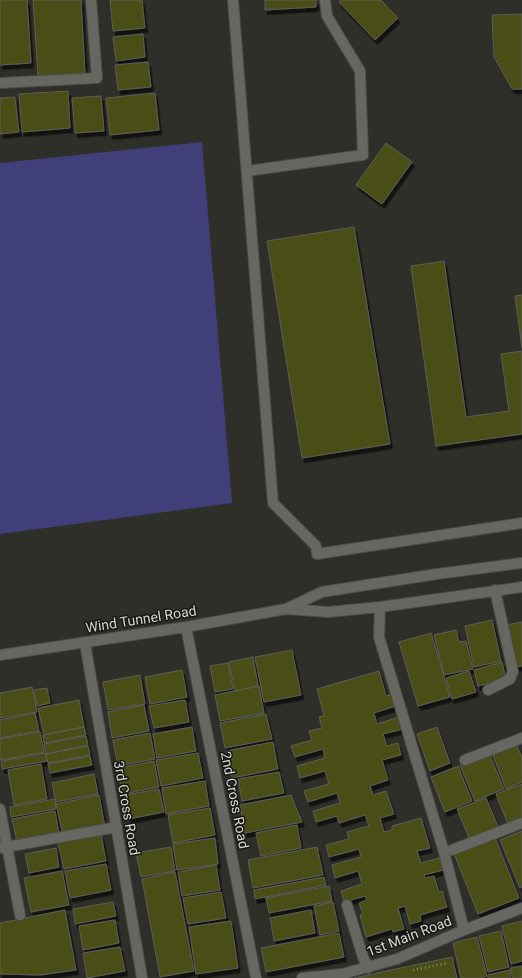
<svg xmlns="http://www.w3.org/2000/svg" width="522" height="978" viewBox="0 0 522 978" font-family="Roboto,sans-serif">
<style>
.green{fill:#413f7a}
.building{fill:#4a4e16;stroke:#5d5e58;filter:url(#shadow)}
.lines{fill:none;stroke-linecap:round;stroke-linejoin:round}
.minor-casing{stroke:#4c4d49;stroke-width:12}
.path{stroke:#8b8c87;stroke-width:2.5;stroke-dasharray:1 3;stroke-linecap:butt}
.minor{stroke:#666761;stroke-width:10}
.labels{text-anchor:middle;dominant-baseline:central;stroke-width:3;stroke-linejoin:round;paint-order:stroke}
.street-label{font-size:14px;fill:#d8d9d5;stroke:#161714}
</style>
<defs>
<filter id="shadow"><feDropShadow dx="2.5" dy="4.5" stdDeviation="0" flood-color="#0009"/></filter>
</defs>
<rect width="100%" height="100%" fill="#2e2f29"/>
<!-- green -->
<path class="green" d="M 202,142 L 232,503 L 0,534 L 0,163 Z"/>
<!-- building -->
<path class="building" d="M 0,0 L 27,0 L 31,63 L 0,65 Z
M 33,0 L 81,0 L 85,73 L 38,76 Z
M 110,0 L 142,0 L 145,28 L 113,31 Z
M 265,0 L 316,0 L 316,7 L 265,10 Z
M 341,0 L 381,0 L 398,18 L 375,40 L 339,2 Z
M 522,14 L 522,89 L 512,89 L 494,57 L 492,15 Z
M 143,34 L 145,57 L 116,61 L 113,37 Z
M 148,62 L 151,87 L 118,90 L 115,65 Z
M 68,91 L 70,128 L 22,132 L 19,94 Z
M 155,93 L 159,130 L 110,135 L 106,98 Z
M 101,96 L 104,131 L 75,133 L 72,98 Z
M 15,97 L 19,132 L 0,134 L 0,98 Z
M 386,143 L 412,162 L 382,204 L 356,185 Z
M 354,227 L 390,444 L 302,458 L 267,241 Z
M 444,261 L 466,417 L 509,411 L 501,354 L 522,351 L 522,434 L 436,446 L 411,266 Z
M 522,295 L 522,348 L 515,296 Z
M 492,620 L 501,661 L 474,667 L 465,626 Z
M 522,622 L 522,666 L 515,667 L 507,625 Z
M 456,630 L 459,642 L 466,641 L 473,669 L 444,675 L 434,635 Z
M 431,633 L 450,697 L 418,706 L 399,642 Z
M 292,650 L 301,695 L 264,702 L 255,657 Z
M 253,657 L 258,686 L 235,691 L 229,662 Z
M 502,662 L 506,679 L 478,686 L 474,670 Z
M 228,663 L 233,689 L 215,692 L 210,666 Z
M 182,670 L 187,697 L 150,704 L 145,677 Z
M 379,671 L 386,696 L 392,694 L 396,706 L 374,713 L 377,724 L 399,717 L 403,729 L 383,734 L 387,746 L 398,743 L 401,755 L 382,760 L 388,780 L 370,786 L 373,795 L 386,791 L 394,814 L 380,818 L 384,832 L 392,830 L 392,826 L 421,818 L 430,848 L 417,851 L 421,863 L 443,857 L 447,869 L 424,875 L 425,878 L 434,876 L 439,892 L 442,891 L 447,907 L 420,915 L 421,921 L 410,924 L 405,906 L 398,908 L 404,929 L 393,932 L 392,929 L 366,937 L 360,915 L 363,914 L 359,903 L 367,900 L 365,896 L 344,902 L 341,891 L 362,884 L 358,871 L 335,878 L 332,865 L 361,857 L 359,849 L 329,857 L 326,845 L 349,839 L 347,832 L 369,826 L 365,815 L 339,823 L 337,816 L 316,822 L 313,811 L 340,803 L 337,793 L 308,802 L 304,791 L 329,784 L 325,771 L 300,778 L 297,766 L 325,758 L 323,749 L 295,757 L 291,746 L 312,740 L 309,731 L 322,728 L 319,717 L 324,716 L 317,689 Z
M 469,671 L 476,692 L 452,699 L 446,678 Z
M 140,675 L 145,704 L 108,710 L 103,682 Z
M 259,686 L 264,713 L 220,721 L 215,695 Z
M 32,687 L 37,712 L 0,718 L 0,693 Z
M 47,688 L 50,703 L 37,706 L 34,690 Z
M 79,700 L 84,727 L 44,735 L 38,708 Z
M 185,700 L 189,722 L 154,728 L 149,706 Z
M 144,705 L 149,731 L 112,738 L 108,712 Z
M 35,713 L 39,731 L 0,738 L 0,720 Z
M 266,714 L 272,739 L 225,748 L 220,723 Z
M 84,727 L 86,735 L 44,743 L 43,735 Z
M 192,727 L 196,751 L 157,758 L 153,734 Z
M 437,727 L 450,763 L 430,771 L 417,734 Z
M 40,732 L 44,752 L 0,760 L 0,739 Z
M 150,733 L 155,759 L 118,766 L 113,740 Z
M 86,736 L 88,745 L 46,754 L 44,744 Z
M 273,742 L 278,769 L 232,778 L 226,751 Z
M 516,744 L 522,758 L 522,782 L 506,789 L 492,753 Z
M 88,746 L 90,755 L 48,763 L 46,754 Z
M 45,753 L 47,761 L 2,769 L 1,761 Z
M 198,753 L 203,778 L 161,786 L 156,760 Z
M 489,753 L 504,789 L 475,801 L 460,765 Z
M 90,756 L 92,765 L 50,773 L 48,764 Z
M 154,761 L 159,787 L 123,794 L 118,768 Z
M 41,764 L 47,799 L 14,805 L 8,770 Z
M 458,766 L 472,801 L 445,812 L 431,777 Z
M 279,772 L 284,793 L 242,801 L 238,779 Z
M 94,774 L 98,794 L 56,802 L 52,783 Z
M 205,781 L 209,806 L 166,814 L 162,788 Z
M 522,784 L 522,818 L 508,824 L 496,794 Z
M 159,789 L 164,812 L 129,819 L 125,795 Z
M 99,795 L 105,827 L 63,835 L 56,804 Z
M 291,795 L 302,822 L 245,833 L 240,805 Z
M 486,798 L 498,827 L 469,838 L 457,809 Z
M 55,799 L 56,809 L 11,817 L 10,807 Z
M 210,808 L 215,835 L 173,843 L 168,815 Z
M 55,811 L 59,834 L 17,842 L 12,819 Z
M 297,825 L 301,848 L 261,856 L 256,833 Z
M 522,831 L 522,887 L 520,888 L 500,840 Z
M 101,834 L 106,861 L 64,869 L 58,842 Z
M 494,835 L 519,898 L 478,914 L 453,851 Z
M 215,838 L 218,864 L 177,870 L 173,844 Z
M 171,847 L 175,871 L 141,877 L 136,853 Z
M 317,847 L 323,875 L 253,888 L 248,860 Z
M 56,848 L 59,867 L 29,873 L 25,854 Z
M 106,864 L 111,890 L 70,898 L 65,871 Z
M 216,865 L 220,890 L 182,896 L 178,872 Z
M 62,871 L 69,905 L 31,912 L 24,878 Z
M 175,872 L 194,971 L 160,977 L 142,879 Z
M 324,877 L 326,885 L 255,899 L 254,890 Z
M 329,886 L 332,901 L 269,913 L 266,898 Z
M 221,892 L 226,918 L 188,924 L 183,898 Z
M 113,902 L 116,916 L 75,924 L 73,909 Z
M 333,902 L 339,931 L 320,935 L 314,906 Z
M 65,910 L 76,970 L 40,975 L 0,974 L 0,923 Z
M 311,910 L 315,933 L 274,941 L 270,918 Z
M 115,920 L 119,943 L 83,950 L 79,926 Z
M 231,921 L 238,968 L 196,974 L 189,927 Z
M 522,921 L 522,961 L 511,964 L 502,926 Z
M 501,931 L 509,967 L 488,972 L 479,936 Z
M 339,933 L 344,957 L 266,972 L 261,948 Z
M 477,937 L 487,976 L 480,978 L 461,978 L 453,943 Z
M 120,947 L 125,971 L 87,978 L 83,953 Z
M 452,957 L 457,978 L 354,978 Z
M 522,966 L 522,978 L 513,978 L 510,968 Z
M 509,970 L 511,978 L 488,978 L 488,975 Z"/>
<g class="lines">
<!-- minor casing -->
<g class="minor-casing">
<path id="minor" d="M 233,0 L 273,503 L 316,546 L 317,554 L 522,523
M 0,83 L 97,78 L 91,0
M 247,171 L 363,155 L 360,71 L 327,16 L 325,0
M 380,607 L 379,637 L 444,852 L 464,930
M 288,608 L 322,592 L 437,574 L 522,563
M 186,627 L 256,978
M 85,643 L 142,978
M 0,655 L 186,627 L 286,609 L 328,612 L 380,607 L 522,587
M 488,690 L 510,679 L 513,671 L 495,590
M 465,760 L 522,738
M 0,809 L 20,915
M 0,848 L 117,827
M 452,850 L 522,823
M 347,905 L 363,957 L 368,968
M 302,978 L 342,974 L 397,959 L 464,930 L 522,908"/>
</g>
<!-- path -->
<path class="path" d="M 413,970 L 448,963"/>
<!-- minor -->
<use href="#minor" class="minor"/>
</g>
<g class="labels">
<!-- street labels -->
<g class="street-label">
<text transform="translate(141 619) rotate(-9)">Wind Tunnel Road</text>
<text transform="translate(235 800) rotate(79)">2nd Cross Road</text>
<text transform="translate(127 808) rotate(80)">3rd Cross Road</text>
<text transform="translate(409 936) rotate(-21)">1st Main Road</text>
</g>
</g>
</svg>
